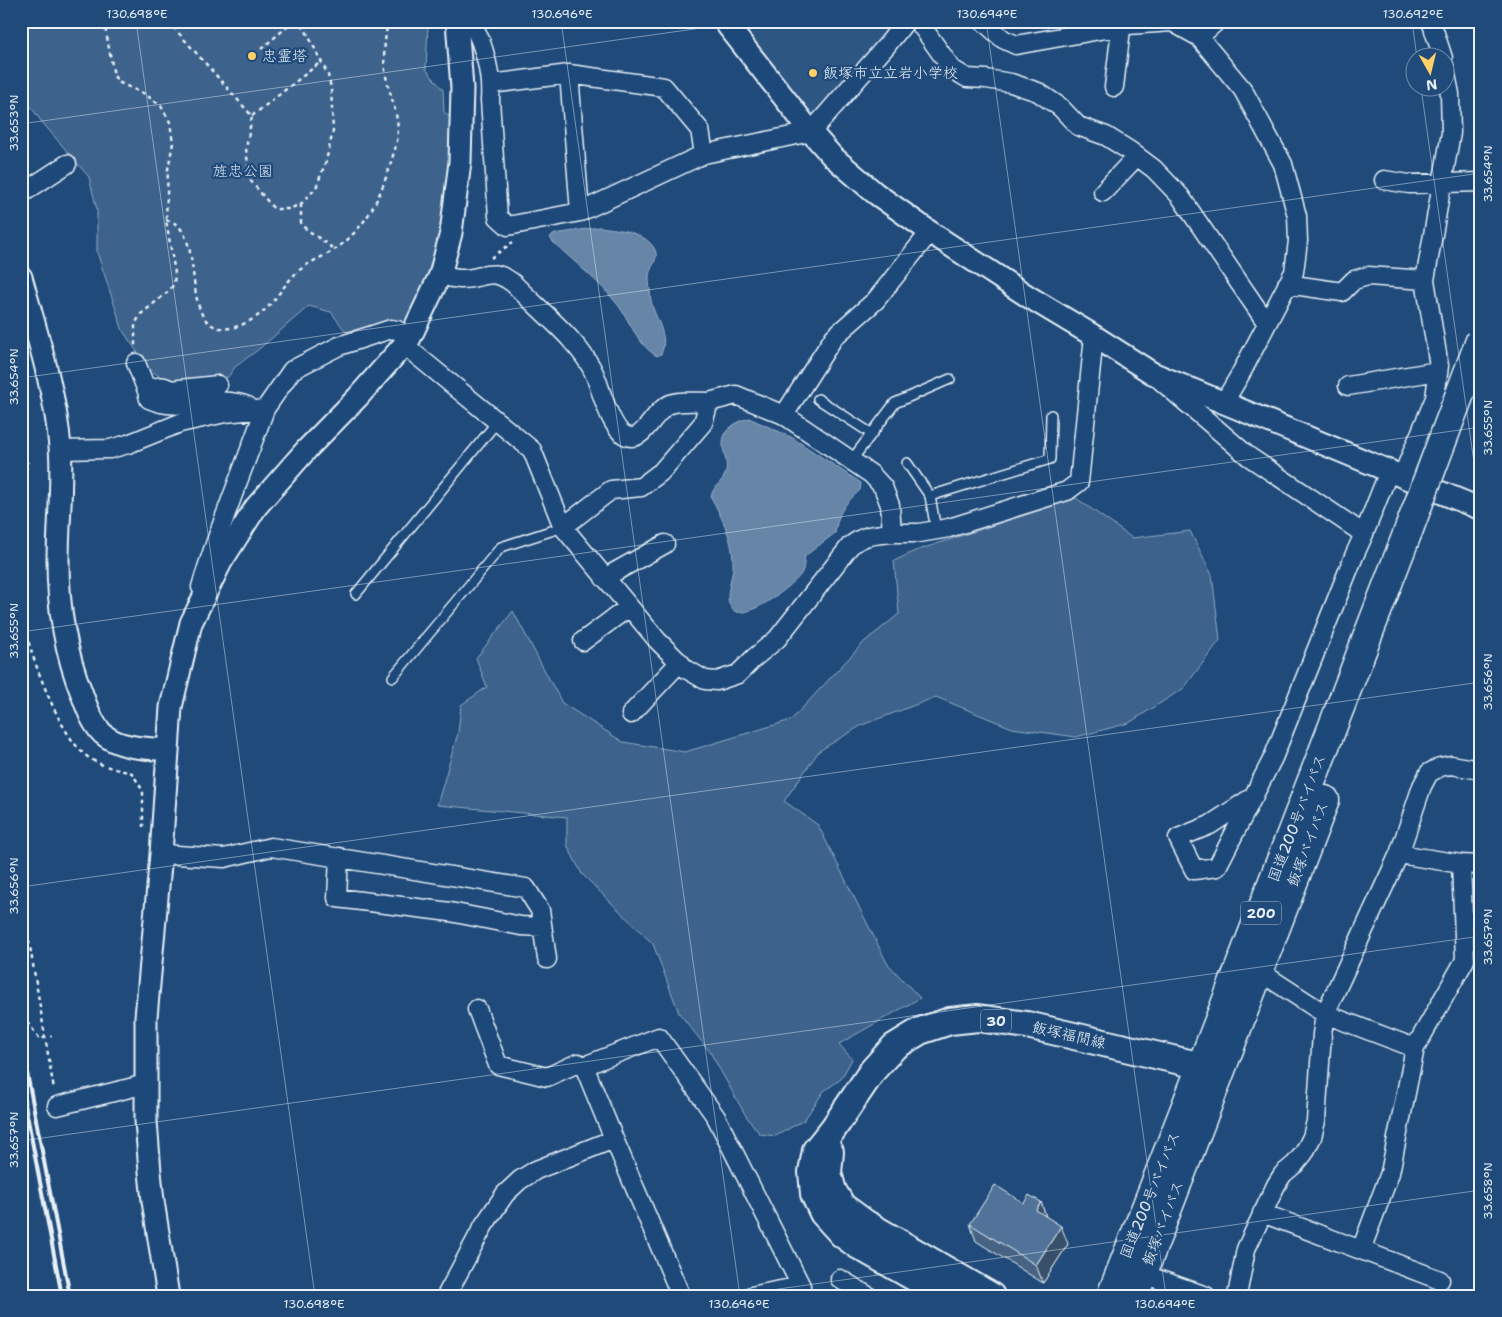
<svg xmlns="http://www.w3.org/2000/svg" width="1502" height="1317" viewBox="0 0 1502 1317" font-family="'Shantell Sans','Klee One',sans-serif">
<style>
.built{fill:#2e5683}
.green{fill:#3c628c;stroke:#92aac2}
.water{fill:#6685a7;stroke:#9ab0c7}
.lines{fill:none;stroke-linecap:round;stroke-linejoin:round}
.service-casing{stroke:#e8f1f8;stroke-width:12}
.minor-casing{stroke:#e8f1f8;stroke-width:21}
.tertiary-casing{stroke:#e8f1f8;stroke-width:25}
.primary-casing{stroke:#e8f1f8;stroke-width:30}
.trunk-casing{stroke:#e8f1f8;stroke-width:31}
.path{stroke:#e8f1f8;stroke-width:2.5;stroke-dasharray:4 4;stroke-linecap:butt}
.service{stroke:#1f4a7a;stroke-width:9}
.minor{stroke:#1f4a7a;stroke-width:18}
.tertiary{stroke:#1f4a7a;stroke-width:21}
.primary{stroke:#1f4a7a;stroke-width:26}
.trunk{stroke:#1f4a7a;stroke-width:28}
.rail{stroke:#e8f1f8;stroke-width:4}
.trunk-bridge-casing{stroke:#e8f1f8;stroke-width:31;stroke-linecap:butt}
.trunk-bridge{stroke:#1f4a7a;stroke-width:28}
.wall{fill:#466384;stroke:#e8f1f8}
.shaded-wall{fill:#39506b;stroke:#e8f1f8}
.building{fill:#517399;stroke:#e8f1f8}
.ticks{fill:none;stroke:#e8f1f8;stroke-width:1;stroke-opacity:0.45}
.poi-dot{fill:#ffd166;stroke:#1f4a7a;stroke-width:2}
.labels{text-anchor:middle;dominant-baseline:central;stroke-width:4.5;stroke-linejoin:round;paint-order:stroke}
.shield{fill:#1f4a7a;stroke:#acbfd2;stroke-width:1}
.shield-label{font-size:14px;font-weight:bold;fill:#e8f1f8}
.poi-label{font-size:15px;fill:#e8f1f8;stroke:#1f4a7a;text-anchor:start}
.park-label{font-size:15px;fill:#d7e3ed;stroke:#1f4a7a}
.street-label{font-size:15px;fill:#e8f1f8;stroke:#1f4a7a}
.neatline{fill:none;stroke:#e8f1f8;stroke-width:2}
.ticks-label{font-size:12px;text-anchor:middle;fill:#e8f1f8}
</style>
<rect width="100%" height="100%" fill="#1f4a7a"/>
<filter id="ink" filterUnits="userSpaceOnUse"><feTurbulence type="fractalNoise" baseFrequency=".02" numOctaves="2"/><feDisplacementMap in="SourceGraphic" scale="10" xChannelSelector="R" yChannelSelector="G"/><feConvolveMatrix kernelMatrix="1 2 1 2 8 2 1 2 1" color-interpolation-filters="sRGB"/></filter>
<g filter="url(#ink)">
<!-- built -->
<path class="built" d="M 736,21 L 896,21 L 819,110 L 811,113 L 802,111 Z"/>
<!-- green -->
<path class="green" d="M 21,21 L 435,21 L 428,25 L 426,69 L 443,90 L 444,112 L 450,117 L 448,168 L 442,240 L 424,296 L 408,329 L 386,322 L 346,332 L 331,312 L 309,306 L 259,349 L 235,367 L 228,377 L 211,381 L 186,384 L 165,380 L 148,368 L 123,331 L 97,252 L 97,210 L 89,177 L 41,121 L 21,93 Z
M 1076,498 L 1132,538 L 1190,531 L 1212,575 L 1220,640 L 1184,688 L 1129,723 L 1076,737 L 1012,728 L 936,697 L 862,725 L 819,751 L 784,801 L 818,825 L 887,963 L 920,998 L 839,1044 L 852,1059 L 841,1079 L 824,1091 L 804,1120 L 776,1136 L 760,1134 L 746,1116 L 710,1052 L 679,1013 L 653,944 L 582,874 L 567,845 L 567,817 L 437,805 L 458,733 L 461,705 L 487,687 L 476,658 L 513,611 L 562,703 L 623,742 L 685,752 L 791,720 L 864,642 L 899,614 L 894,561 L 915,551 Z"/>
<!-- water -->
<path class="water" d="M 599,227 C 616,229 644,231 654,248 C 661,259 649,267 649,277 C 649,284 650,292 651,300 C 654,318 670,335 661,354 L 657,356 C 638,346 630,321 618,305 C 599,281 574,262 552,241 L 550,237 L 555,234 Z
M 749,418 L 791,437 L 861,483 L 860,490 C 844,505 839,510 835,533 L 805,556 C 804,562 804,570 801,574 C 794,585 746,622 733,610 C 722,599 733,578 733,566 C 734,541 722,518 711,497 C 714,483 724,483 726,471 C 728,462 723,453 723,444 C 723,429 736,422 749,418 Z"/>
<g class="lines">
<!-- service casing -->
<g class="service-casing">
<path id="service" d="M 818,399 L 872,434
M 851,461 L 895,403 L 950,379
M 907,463 L 930,496
M 936,530 L 930,496 L 1050,459 L 1051,415
M 356,594 L 497,422
M 393,677 L 501,547 L 563,527"/>
</g>
<!-- minor casing -->
<g class="minor-casing">
<path id="minor" d="M 471,21 C 484,44 492,74 490,100 L 498,217 L 508,226 L 580,212 L 704,154 L 811,132 L 887,45 L 906,21
M 918,21 L 952,69 L 967,78 L 986,79 L 1011,83 L 1038,92 L 1060,107 L 1078,126 L 1106,136 L 1130,151 L 1154,169 L 1180,196 L 1266,322
M 983,21 L 1003,39 L 1016,45 L 1128,25 L 1172,22 L 1199,37 L 1243,90 L 1283,164 L 1297,216 L 1298,241 L 1294,272 L 1240,375 L 1223,404
M 1431,21 L 1443,58
M 1199,37 L 1217,21
M 569,74 L 580,212
M 491,84 L 569,74 L 664,87 L 700,130 L 704,154
M 1114,87 L 1122,21
M 1384,180 L 1409,184 L 1481,182
M 1103,192 L 1137,156
M 21,194 L 67,164
M 440,275 C 446,276 453,279 460,279 C 483,280 491,265 514,284 C 538,309 582,343 595,375 C 601,389 612,438 632,437 C 645,437 655,411 668,405 C 677,400 699,402 709,402
M 1287,284 L 1342,292 L 1354,280 L 1368,276 L 1425,280
M 404,345 L 532,450 L 563,527 L 611,490 L 641,487 L 661,472 L 703,423 L 709,402 L 736,395 L 784,415 L 834,337 L 876,300 L 930,232
M 136,363 L 147,391
M 1160,380 L 1248,456 L 1364,534 L 1354,556 L 1273,758 L 1217,867 L 1194,870 L 1178,838 L 1210,825 L 1254,796
M 218,385 L 170,390 C 162,384 156,387 147,391 L 149,399 C 182,414 213,393 248,406
M 1348,386 L 1438,371
M 784,415 L 871,474 L 883,487 L 890,505 L 892,533 L 919,533 L 949,528 L 1067,491 L 1079,482 L 1094,336
M 60,450 L 110,449 L 128,444 L 180,423 L 225,413 L 265,409 L 292,370 L 339,346 L 391,329 L 397,330 L 410,338
M 1402,477 L 1435,398 L 1439,366 L 1425,280 L 1451,133 L 1450,94 L 1444,65
M 563,527 L 657,640 L 686,669 L 705,680 L 717,681 L 738,674 L 754,658 L 777,639 L 850,546 C 865,534 874,535 892,533
M 1364,534 L 1389,471
M 604,578 L 665,544
M 201,587 C 219,526 244,468 265,409
M 583,641 L 629,607
M 631,714 L 680,662
M 161,854 L 224,858 L 271,847 L 526,888 L 540,910 L 547,959
M 1399,854 L 1422,786 L 1429,773 L 1440,767 L 1451,765 L 1481,770
M 339,857 L 337,898 L 450,912 L 521,926 L 542,927
M 1251,966 L 1325,1014 L 1415,1048
M 477,1009 L 498,1065 L 547,1077 L 578,1063 L 584,1066
M 57,1106 L 146,1084
M 614,1139 L 681,1296
M 1262,1213 L 1361,1250 L 1390,1173 L 1415,1048 L 1465,960 L 1461,864
M 1361,1250 L 1440,1280
M 1143,1274 L 1206,1296
M 840,1279 L 868,1296
M 446,1296 L 484,1225 L 505,1194 L 520,1180 L 536,1170 L 614,1139 L 584,1066 L 659,1037 L 716,1117 L 801,1286 L 751,1296
M 1237,1296 L 1246,1249 L 1276,1185 L 1283,1174 L 1295,1164 L 1304,1153 L 1312,1137 L 1316,1121 L 1322,1034 L 1325,1014 L 1399,854 L 1461,864 L 1481,865"/>
</g>
<!-- tertiary casing -->
<g class="tertiary-casing">
<path id="tertiary" d="M 724,21 L 811,132 L 832,156 L 875,193 L 930,232 L 1029,297 L 1094,336 L 1152,373 L 1481,509
M 21,277 C 36,332 55,389 60,447 C 63,484 58,523 58,560 C 58,605 65,652 82,694 C 87,708 92,723 103,734 C 120,749 147,748 168,750
M 168,1296 L 153,1201 L 150,1172 L 146,1121 L 146,1017 L 161,854 L 171,707 L 191,623 L 221,562 L 256,507 L 307,449 L 357,398 L 410,338 L 440,275 L 451,233 L 460,162 L 462,88 L 457,21"/>
</g>
<!-- primary casing -->
<g class="primary-casing">
<path id="primary" d="M 830,1152 L 828,1173 L 833,1191 L 842,1206 L 865,1223 L 991,1296
M 947,1296 L 857,1245 L 842,1234 L 823,1213 L 814,1194 L 812,1172 L 816,1150 L 833,1129 L 873,1070 L 894,1047 L 920,1031 L 950,1021 L 978,1018 L 1027,1025 L 1202,1066"/>
</g>
<!-- trunk casing -->
<g class="trunk-casing">
<path id="trunk" d="M 1111,1296 L 1187,1103 L 1409,529
M 1134,1296 L 1325,800"/>
</g>
<!-- path -->
<path class="path" d="M 104,21 L 114,76 L 120,83 L 145,94 L 161,106 L 170,122 L 173,143 L 168,169 L 166,220 L 175,273 L 174,284 L 169,291 L 141,314 L 135,324 L 135,349
M 168,21 L 252,116 L 246,149 L 250,180 L 274,209 L 289,209 L 301,204 L 316,188 L 326,161 L 333,131 L 331,88 L 328,75 L 306,31 L 299,21
M 173,25 L 177,21
M 261,49 L 294,21
M 252,116 L 322,61
M 301,204 L 301,225 L 335,250
M 166,220 C 204,227 184,304 209,323 C 224,335 246,325 260,314 C 276,302 285,281 301,269 C 311,261 323,257 334,250 C 345,243 356,232 364,221 C 380,200 389,170 396,145 C 403,120 388,94 385,70 C 383,54 385,38 388,21
M 491,258 L 513,242
M 21,486 L 28,462
M 21,611 C 27,647 56,728 83,753 C 95,765 115,769 132,773 L 143,791 L 143,827
M 21,893 L 54,1090
M 27,1022 L 40,1039 L 52,1036"/>
<!-- service -->
<use href="#service" class="service"/>
<!-- minor -->
<use href="#minor" class="minor"/>
<!-- tertiary -->
<use href="#tertiary" class="tertiary"/>
<!-- primary -->
<use href="#primary" class="primary"/>
<!-- trunk -->
<use href="#trunk" class="trunk"/>
<!-- rail -->
<path class="rail" d="M 21,1042 L 70,1296
M 21,1084 L 62,1296"/>
<!-- trunk-bridge casing -->
<g class="trunk-bridge-casing">
<path id="trunk-bridge" d="M 1409,529 L 1481,338"/>
</g>
<!-- trunk-bridge -->
<use href="#trunk-bridge" class="trunk-bridge"/>
</g>
<!-- wall -->
<path class="wall" d="M 1041,1202 L 1046,1217 L 1068,1244 L 1043,1283 L 976,1241 L 970,1224 L 1024,1203 Z"/>
<!-- shaded-wall -->
<path class="shaded-wall" d="M 1041,1202 L 1047,1220 L 1036,1210 Z
M 1061,1226 L 1068,1244 L 1043,1283 L 1036,1265 Z"/>
<!-- building -->
<path class="building" d="M 995,1185 L 1024,1203 L 1029,1195 L 1041,1202 L 1036,1210 L 1061,1226 L 1036,1265 L 970,1224 Z"/>
</g>
<!-- ticks -->
<path class="ticks" d="M 136,21 L 315,1296M 561,21 L 740,1296M 986,21 L 1166,1296M 1412,21 L 1417,58M 1421,88 L 1481,512M 21,124 L 751,21M 21,378 L 1481,173M 21,632 L 1481,427M 21,887 L 1481,682M 21,1141 L 1481,936M 729,1296 L 1481,1190"/>
<!-- markers -->
<g class="poi-dot">
<circle cx="252" cy="56" r="5"/>
<circle cx="813" cy="73" r="5"/>
</g>
<g class="labels">
<!-- shield labels -->
<g class="shield">
<rect x="1241" y="901.5" width="40" height="23" rx="4"/>
<rect x="981" y="1009.5" width="30" height="23" rx="4"/>
</g>
<g class="shield-label">
<text x="1261" y="913">200</text>
<text x="996" y="1021">30</text>
</g>
<!-- poi labels -->
<g class="poi-label">
<text x="262" y="56">忠霊塔</text>
<text x="823" y="73">飯塚市立立岩小学校</text>
</g>
<!-- park labels -->
<g class="park-label">
<text x="243" y="171">旌忠公園</text>
</g>
<!-- street labels -->
<g class="street-label">
<text transform="translate(1297 818) rotate(-69)">国道200号バイパス</text>
<text transform="translate(1308 844) rotate(-69)">飯塚バイパス</text>
<text transform="translate(1069 1035) rotate(13)">飯塚福間線</text>
<text transform="translate(1150 1195) rotate(-68)">国道200号バイパス</text>
<text transform="translate(1163 1223) rotate(-69)">飯塚バイパス</text>
</g>
</g>
<!-- margin -->
<rect width="1502" height="1317" fill="none" stroke="#1f4a7a" stroke-width="55"/>
<!-- north arrow -->
<g transform="translate(1430 72) rotate(172)"><circle r="24" fill="#1f4a7a" stroke="#6f8dac"/>
<path d="M0-4L9 19L0 12L-9 19Z" fill="#ffd166"/>
<text y="-8" font-size="14" font-weight="bold" text-anchor="middle" fill="#e8f1f8">N</text>
</g>
<rect x="28" y="28" width="1446" height="1262" class="neatline"/>
<g class="ticks-label">
<text x="137" y="18">130.698°E</text>
<text x="562" y="18">130.696°E</text>
<text x="987" y="18">130.694°E</text>
<text x="1413" y="18">130.692°E</text>
<text transform="translate(14 123) rotate(-90)" y="4">33.653°N</text>
<text transform="translate(1488 174) rotate(-90)" y="4">33.654°N</text>
<text transform="translate(14 377) rotate(-90)" y="4">33.654°N</text>
<text transform="translate(1488 428) rotate(-90)" y="4">33.655°N</text>
<text transform="translate(14 631) rotate(-90)" y="4">33.655°N</text>
<text transform="translate(1488 682) rotate(-90)" y="4">33.656°N</text>
<text transform="translate(14 886) rotate(-90)" y="4">33.656°N</text>
<text transform="translate(1488 937) rotate(-90)" y="4">33.657°N</text>
<text transform="translate(14 1140) rotate(-90)" y="4">33.657°N</text>
<text transform="translate(1488 1191) rotate(-90)" y="4">33.658°N</text>
<text x="314" y="1308">130.698°E</text>
<text x="739" y="1308">130.696°E</text>
<text x="1165" y="1308">130.694°E</text>
</g>
</svg>
